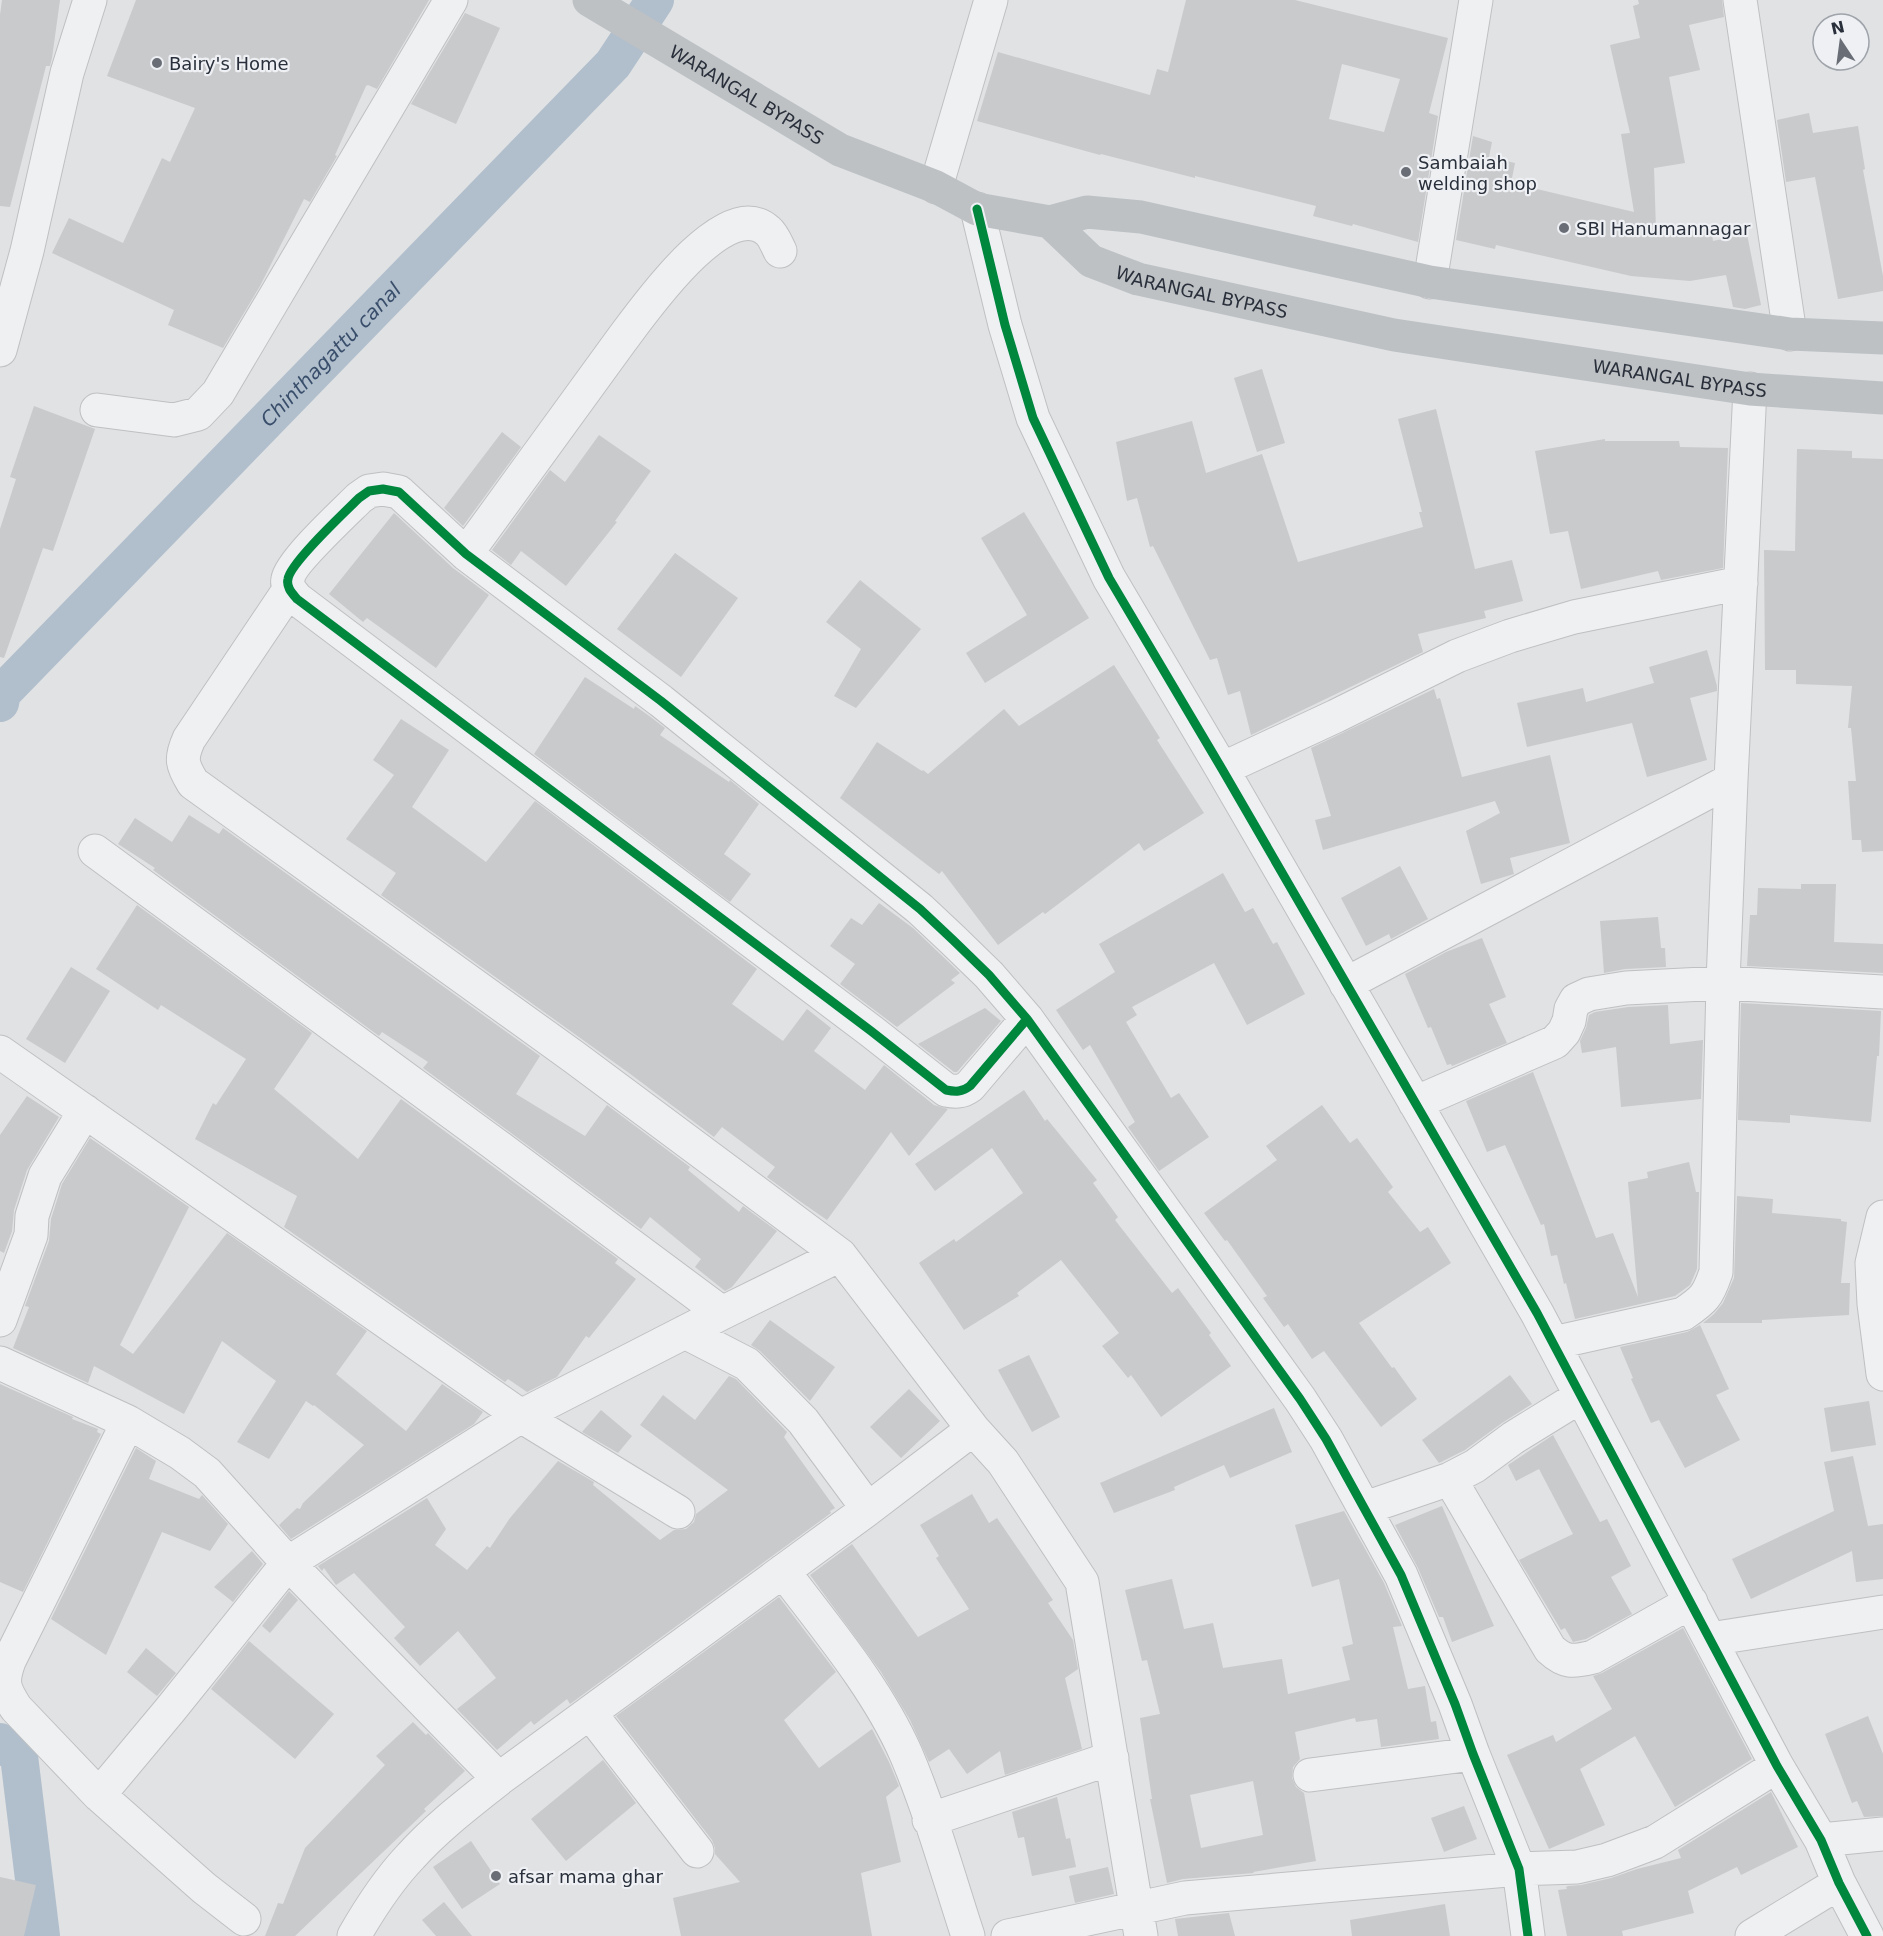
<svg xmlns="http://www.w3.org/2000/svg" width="1883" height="1936" viewBox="0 0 1883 1936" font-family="'DejaVu Sans',sans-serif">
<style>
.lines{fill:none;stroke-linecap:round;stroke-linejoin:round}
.canal{stroke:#b1becc;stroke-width:38}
.building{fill:#c8cacc;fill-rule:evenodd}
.minor-casing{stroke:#bec0c2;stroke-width:35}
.minor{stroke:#eff0f2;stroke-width:33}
.secondary{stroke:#bec1c4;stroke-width:33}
.cycleway-casing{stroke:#eef0f4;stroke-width:13}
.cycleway{stroke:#00873e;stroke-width:9}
.poi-dot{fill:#696e76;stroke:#eef0f4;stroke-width:2}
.labels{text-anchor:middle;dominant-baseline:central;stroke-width:4.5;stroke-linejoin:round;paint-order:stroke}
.poi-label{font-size:18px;fill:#29303b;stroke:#eef0f4;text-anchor:start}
.street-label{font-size:18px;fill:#29303b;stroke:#eef0f4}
.water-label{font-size:20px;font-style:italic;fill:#384e6a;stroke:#eef0f4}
</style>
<rect width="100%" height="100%" fill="#e0e2e4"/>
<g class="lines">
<!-- canal -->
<g class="canal">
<path id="s1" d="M 0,703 L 2,693 L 613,64 L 655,0"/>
<path d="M 0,1742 L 19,1756 L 41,1936"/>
</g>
</g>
<!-- building -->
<path class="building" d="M 2,0 L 60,0 L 52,58 L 50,66 L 46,66 L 10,207 L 0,206 L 0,15 Z
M 136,0 L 429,0 L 377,89 L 368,85 L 366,86 L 335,155 L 337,156 L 310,202 L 304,199 L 260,286 L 223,348 L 168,325 L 174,310 L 52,253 L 69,218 L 123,243 L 162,158 L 170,162 L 195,108 L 107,76 Z
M 1186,0 L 1295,0 L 1448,38 L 1429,113 L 1438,116 L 1418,242 L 1353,224 L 1352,226 L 1313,216 L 1316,206 L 1195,176 L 1195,178 L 1101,154 L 1100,155 L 977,121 L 998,52 L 1150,95 L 1157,69 L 1168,72 ZM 1342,64 L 1400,79 L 1384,132 L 1329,119 Z
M 1638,0 L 1722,0 L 1724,17 L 1689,25 L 1700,70 L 1669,77 L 1685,163 L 1654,168 L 1656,230 L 1691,231 L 1711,228 L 1713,241 L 1747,234 L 1761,305 L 1745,309 L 1733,307 L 1726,275 L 1690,281 L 1631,276 L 1496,245 L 1495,249 L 1456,240 L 1473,136 L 1492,142 L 1489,157 L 1515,163 L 1511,183 L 1634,212 L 1621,134 L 1630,133 L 1610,45 L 1640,38 L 1633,6 L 1639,4 Z
M 465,13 L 500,28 L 456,124 L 411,104 Z
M 1809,113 L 1813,133 L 1858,126 L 1865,169 L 1863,170 L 1883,276 L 1883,291 L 1838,299 L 1815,177 L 1786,182 L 1777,120 Z
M 1262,369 L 1285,443 L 1257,452 L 1234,378 Z
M 34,406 L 95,429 L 53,551 L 43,548 L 4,658 L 0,657 L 0,529 L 16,479 L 10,477 Z
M 1436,409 L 1475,569 L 1512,560 L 1523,601 L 1484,611 L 1486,618 L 1418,634 L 1423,652 L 1251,735 L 1240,691 L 1228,695 L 1217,658 L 1210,660 L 1153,546 L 1150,547 L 1137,498 L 1127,501 L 1116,442 L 1192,421 L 1206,473 L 1262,454 L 1298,562 L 1423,527 L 1419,512 L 1422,512 L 1398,419 Z
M 502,432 L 521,447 L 463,526 L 444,508 Z
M 599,435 L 651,471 L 615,521 L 617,522 L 566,586 L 521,551 L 511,565 L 492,550 L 550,470 L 565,482 Z
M 1605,439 L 1605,441 L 1679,441 L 1680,447 L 1728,448 L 1723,568 L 1661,580 L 1658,571 L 1581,589 L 1568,531 L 1550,534 L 1535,451 Z
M 1797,449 L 1852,451 L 1852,458 L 1883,459 L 1883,851 L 1862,852 L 1861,840 L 1852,840 L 1848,781 L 1856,781 L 1851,728 L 1848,728 L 1852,686 L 1796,684 L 1796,670 L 1765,670 L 1764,550 L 1795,551 Z
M 1024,512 L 1089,618 L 985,683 L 966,653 L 1027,615 L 981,538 Z
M 394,513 L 453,568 L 489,595 L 436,668 L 367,618 L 363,622 L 329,594 Z
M 675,553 L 738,598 L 681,677 L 617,629 Z
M 860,580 L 921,629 L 856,708 L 834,696 L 861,649 L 826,622 Z
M 1707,650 L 1717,686 L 1717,691 L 1690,698 L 1707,760 L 1647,777 L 1632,723 L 1527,747 L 1517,703 L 1583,688 L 1586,702 L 1654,683 L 1649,667 Z
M 1114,665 L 1160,738 L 1157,740 L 1204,813 L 1144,851 L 1139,843 L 1045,914 L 1043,912 L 998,945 L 942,871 L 939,874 L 840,798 L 877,742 L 922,771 L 923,770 L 928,774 L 1004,709 L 1019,726 Z
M 585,677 L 634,709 L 635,706 L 648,715 L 665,728 L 660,735 L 729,782 L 730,780 L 759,804 L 724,854 L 751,874 L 730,902 L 534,754 Z
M 1434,689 L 1437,699 L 1440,698 L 1462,777 L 1550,755 L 1570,843 L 1510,858 L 1514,874 L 1481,884 L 1466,831 L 1500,813 L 1495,801 L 1323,850 L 1315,820 L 1331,816 L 1311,748 Z
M 401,719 L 449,750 L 412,807 L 486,862 L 535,801 L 757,969 L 732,1004 L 783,1041 L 807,1009 L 831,1028 L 814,1051 L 865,1090 L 884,1065 L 934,1105 L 948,1109 L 909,1156 L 891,1132 L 827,1220 L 801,1202 L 767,1177 L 775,1167 L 722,1127 L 714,1137 L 629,1073 L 381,895 L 396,873 L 346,839 L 394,775 L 373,760 Z
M 189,815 L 219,834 L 223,828 L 540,1056 L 516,1094 L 585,1136 L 607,1105 L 690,1167 L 688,1170 L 739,1212 L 743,1206 L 777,1231 L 732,1287 L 725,1291 L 695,1267 L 701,1259 L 650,1217 L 641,1229 L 423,1068 L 428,1062 L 382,1032 L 379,1036 L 153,870 L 155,868 L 118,844 L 135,818 L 172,842 Z
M 1400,866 L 1428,919 L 1391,939 L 1389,934 L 1366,946 L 1341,898 Z
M 1223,873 L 1245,912 L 1253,908 L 1273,944 L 1277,942 L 1305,994 L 1247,1025 L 1214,963 L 1132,1007 L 1137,1015 L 1126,1022 L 1171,1098 L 1179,1093 L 1209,1137 L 1159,1171 L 1128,1127 L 1135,1122 L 1090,1045 L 1083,1050 L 1056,1010 L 1115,972 L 1099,944 Z
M 1801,884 L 1836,884 L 1834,942 L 1883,944 L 1883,973 L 1747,966 L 1750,915 L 1757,915 L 1758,888 L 1801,889 Z
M 879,903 L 913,928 L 960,973 L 951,980 L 955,983 L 897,1027 L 840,984 L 855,964 L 830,946 L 851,918 L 862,925 Z
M 137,905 L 312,1033 L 274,1089 L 358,1159 L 401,1099 L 618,1259 L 615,1263 L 636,1279 L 589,1338 L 586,1336 L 557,1377 L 527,1392 L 508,1379 L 505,1382 L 284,1227 L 297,1196 L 195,1139 L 213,1103 L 216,1105 L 246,1059 L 161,1005 L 158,1010 L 96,969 Z
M 1658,917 L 1661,948 L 1665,948 L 1666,967 L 1625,969 L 1604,973 L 1600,921 Z
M 1482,938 L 1506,997 L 1489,1004 L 1507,1043 L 1452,1066 L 1451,1064 L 1447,1065 L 1431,1027 L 1428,1028 L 1405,974 L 1446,952 Z
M 71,967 L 110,991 L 65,1063 L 26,1039 Z
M 1741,1003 L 1881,1011 L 1879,1056 L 1877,1056 L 1871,1122 L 1790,1115 L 1790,1123 L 1738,1120 Z
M 1668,1005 L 1670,1044 L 1703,1040 L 1701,1099 L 1621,1107 L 1616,1047 L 1582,1053 L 1580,1041 L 1586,1028 L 1589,1015 L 1595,1012 L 1628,1007 Z
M 985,1008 L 1001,1021 L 957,1072 L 954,1072 L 918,1044 Z
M 1533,1072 L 1596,1238 L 1613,1233 L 1638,1297 L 1628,1182 L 1648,1178 L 1647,1172 L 1689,1162 L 1696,1192 L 1699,1192 L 1697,1269 L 1690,1285 L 1675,1296 L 1575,1319 L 1566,1283 L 1564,1284 L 1557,1255 L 1551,1256 L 1544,1224 L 1541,1225 L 1505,1145 L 1487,1152 L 1466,1101 Z
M 1024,1090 L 1045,1121 L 1047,1119 L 1097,1180 L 1093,1183 L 1118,1217 L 1115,1220 L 1172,1293 L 1178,1288 L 1211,1333 L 1209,1335 L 1231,1366 L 1161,1417 L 1131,1375 L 1128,1378 L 1102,1346 L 1119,1333 L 1061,1260 L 1017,1293 L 1019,1296 L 964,1330 L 919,1263 L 954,1239 L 956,1242 L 1023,1193 L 992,1148 L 935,1191 L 915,1164 Z
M 27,1096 L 59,1117 L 27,1170 L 14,1210 L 12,1231 L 4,1253 L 0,1251 L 0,1135 Z
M 1322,1105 L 1350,1143 L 1357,1138 L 1393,1187 L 1388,1192 L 1420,1232 L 1428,1227 L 1451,1263 L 1359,1323 L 1392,1368 L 1394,1367 L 1417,1399 L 1381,1427 L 1324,1351 L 1312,1359 L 1288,1324 L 1284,1327 L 1263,1298 L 1267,1296 L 1227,1240 L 1225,1241 L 1204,1213 L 1277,1160 L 1266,1146 Z
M 90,1138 L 189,1207 L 120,1345 L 133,1354 L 227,1233 L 367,1331 L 336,1374 L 406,1431 L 442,1384 L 483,1412 L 474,1424 L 291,1539 L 279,1525 L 297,1508 L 300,1509 L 303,1503 L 364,1445 L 314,1405 L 313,1406 L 306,1401 L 269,1459 L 237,1442 L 276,1381 L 222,1341 L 184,1414 L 94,1366 L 88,1383 L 13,1348 L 29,1307 L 25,1306 L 49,1241 L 51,1219 L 62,1184 Z
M 1737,1196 L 1773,1199 L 1772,1213 L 1841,1219 L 1841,1221 L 1847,1222 L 1841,1283 L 1850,1283 L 1849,1315 L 1762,1320 L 1762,1323 L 1703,1323 L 1714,1314 L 1723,1303 L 1734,1278 Z
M 770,1320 L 835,1367 L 810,1401 L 760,1351 L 751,1345 Z
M 1700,1325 L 1729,1389 L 1716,1395 L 1740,1440 L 1685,1468 L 1659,1420 L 1651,1423 L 1631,1379 L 1633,1378 L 1620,1347 L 1687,1332 Z
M 1029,1355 L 1060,1417 L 1032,1432 L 998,1370 Z
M 1510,1375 L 1532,1404 L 1502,1423 L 1465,1450 L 1439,1463 L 1422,1440 Z
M 729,1376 L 736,1379 L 787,1432 L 784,1437 L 835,1508 L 830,1511 L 831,1513 L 570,1704 L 567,1699 L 534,1725 L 531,1721 L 497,1750 L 457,1709 L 496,1678 L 458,1631 L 420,1666 L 394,1638 L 405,1627 L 354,1573 L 336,1585 L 324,1568 L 322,1571 L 318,1566 L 427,1498 L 446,1529 L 435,1545 L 467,1570 L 487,1546 L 490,1548 L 510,1518 L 558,1461 L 594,1482 L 593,1485 L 660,1540 L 674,1530 L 686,1529 L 694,1522 L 696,1514 L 728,1490 L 640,1425 L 663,1395 L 695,1420 Z
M 0,1384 L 73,1417 L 72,1419 L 98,1429 L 97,1432 L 101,1434 L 23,1592 L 0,1582 Z
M 909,1389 L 940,1421 L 901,1458 L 870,1427 Z
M 1869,1401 L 1876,1445 L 1831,1452 L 1824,1408 Z
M 1274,1408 L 1292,1452 L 1230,1478 L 1224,1465 L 1174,1487 L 1175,1490 L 1114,1513 L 1100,1483 Z
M 601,1410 L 632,1436 L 618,1453 L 582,1432 Z
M 1553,1435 L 1600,1522 L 1607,1519 L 1631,1566 L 1611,1577 L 1632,1614 L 1586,1639 L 1577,1641 L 1573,1642 L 1565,1628 L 1561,1630 L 1519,1560 L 1573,1534 L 1539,1469 L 1516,1481 L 1508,1465 Z
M 136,1448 L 156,1461 L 149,1479 L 199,1499 L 202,1495 L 228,1524 L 210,1551 L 162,1532 L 106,1655 L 51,1619 Z
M 1853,1456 L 1868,1526 L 1883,1524 L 1883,1579 L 1856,1582 L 1852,1551 L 1751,1599 L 1732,1559 L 1834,1511 L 1824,1462 Z
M 972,1494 L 989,1523 L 997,1518 L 1053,1600 L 1048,1603 L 1073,1640 L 1078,1669 L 1065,1678 L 1082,1749 L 1005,1775 L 1000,1751 L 967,1774 L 949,1749 L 929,1762 L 910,1720 L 881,1672 L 810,1575 L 852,1544 L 918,1637 L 969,1609 L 936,1558 L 939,1556 L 920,1525 Z
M 1442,1506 L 1494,1626 L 1452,1642 L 1443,1617 L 1439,1617 L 1418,1568 L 1395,1525 Z
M 1344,1511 L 1384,1583 L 1402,1626 L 1393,1627 L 1408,1689 L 1425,1686 L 1431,1722 L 1436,1721 L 1439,1739 L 1381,1747 L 1377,1719 L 1356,1722 L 1355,1718 L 1295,1732 L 1300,1759 L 1293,1767 L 1292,1778 L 1296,1787 L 1304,1793 L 1316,1861 L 1253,1872 L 1254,1873 L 1183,1879 L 1167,1883 L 1150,1799 L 1152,1799 L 1140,1718 L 1160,1714 L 1147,1660 L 1142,1661 L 1125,1590 L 1172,1579 L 1184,1629 L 1213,1623 L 1223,1668 L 1282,1659 L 1288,1694 L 1350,1680 L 1342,1647 L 1353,1644 L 1339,1579 L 1312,1587 L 1295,1525 ZM 1253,1781 L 1263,1835 L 1201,1848 L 1190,1795 Z
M 252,1551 L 263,1564 L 233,1602 L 214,1587 Z
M 289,1591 L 298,1600 L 270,1633 L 262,1626 Z
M 779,1597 L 836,1672 L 784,1720 L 819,1768 L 872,1729 L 889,1762 L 899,1786 L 886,1797 L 901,1862 L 861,1873 L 872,1936 L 681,1936 L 673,1898 L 740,1882 L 715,1854 L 715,1848 L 712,1840 L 616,1716 Z
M 1683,1628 L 1752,1759 L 1675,1807 L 1635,1736 L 1580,1769 L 1605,1825 L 1549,1849 L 1507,1755 L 1553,1735 L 1556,1742 L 1612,1709 L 1593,1676 L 1602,1673 Z
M 249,1641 L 334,1714 L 295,1759 L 211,1689 Z
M 146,1648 L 176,1673 L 157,1696 L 127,1672 Z
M 1868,1716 L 1883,1754 L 1883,1816 L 1864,1817 L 1857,1801 L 1852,1803 L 1825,1734 Z
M 413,1722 L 426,1735 L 428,1733 L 465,1771 L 424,1809 L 426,1811 L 295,1936 L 265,1936 L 278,1903 L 283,1904 L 305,1848 L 385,1765 L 376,1756 Z
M 603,1760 L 636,1803 L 566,1861 L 531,1819 Z
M 1771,1792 L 1798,1847 L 1741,1875 L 1737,1867 L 1688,1891 L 1694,1913 L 1622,1931 L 1623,1936 L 1567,1936 L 1558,1890 L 1567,1889 L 1566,1887 L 1568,1886 L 1581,1885 L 1611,1878 L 1637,1869 L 1681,1858 L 1678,1850 Z
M 1057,1797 L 1066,1839 L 1070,1838 L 1076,1867 L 1032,1876 L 1024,1837 L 1018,1838 L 1012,1812 Z
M 1464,1806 L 1477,1839 L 1444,1852 L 1431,1818 Z
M 471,1841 L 500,1884 L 462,1909 L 433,1867 Z
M 1108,1867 L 1114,1894 L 1075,1903 L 1069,1876 Z
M 0,1877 L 36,1885 L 24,1936 L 0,1936 Z
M 444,1902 L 472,1936 L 436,1936 L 422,1920 Z
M 1445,1904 L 1450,1936 L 1352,1936 L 1350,1920 Z
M 1229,1913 L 1235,1936 L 1178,1936 L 1175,1919 Z"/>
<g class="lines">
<!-- minor casing -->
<g class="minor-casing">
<path id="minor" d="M 1740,0 L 1790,334
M 936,187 L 991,0
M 977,209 L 1005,325 L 1033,418 L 1109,578 L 1222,769 L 1537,1313 L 1777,1766 L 1821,1840 L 1839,1883 L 1867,1936
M 1430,282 L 1476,0
M 0,350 L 27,251 L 67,73 L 90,0
M 97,410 L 174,420 L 198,414 L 218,393 L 451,0
M 466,554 L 620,342 C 642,313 725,192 768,231 C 773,235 777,245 780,251
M 289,590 L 189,739 C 180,759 182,765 193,783 L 574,1057 L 840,1255 L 973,1429 L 1003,1462 L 1082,1582 L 1141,1936
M 1222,769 L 1336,716 L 1457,656 L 1510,636 L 1574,617 L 1741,583
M 95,851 L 492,1142 L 722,1313
M 1346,984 L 1731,780 L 1750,389
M 1027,1019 L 970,1086 C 962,1092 956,1092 946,1090 L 871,1031 L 297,599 C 292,593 286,587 288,579 C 290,563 345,512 359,498 L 369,491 L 383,489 L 399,492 L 466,554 L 661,701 L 920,909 L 953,940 L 989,975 L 1027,1019 L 1300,1399 L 1326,1439 L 1401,1575 L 1455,1704 L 1473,1754 L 1519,1869 L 1528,1936
M 0,1052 L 521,1416 L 678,1512
M 1415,1103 L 1555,1042 L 1564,1032 L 1569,1021 L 1571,1009 L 1576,1000 L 1589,994 L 1626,988 L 1723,983 L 1883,992
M 1883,1217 L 1872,1263 L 1874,1304 L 1883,1374
M 0,1320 L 31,1235 L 32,1216 L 45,1176 L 85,1111
M 685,1332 L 747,1364 L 803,1421 L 868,1509
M 1553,1343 L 1683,1314 C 1704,1300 1708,1296 1716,1272 L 1723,983 L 1731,780
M 0,1363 L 128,1422 L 180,1453 L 207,1473 L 288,1563 L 499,1779 L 868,1509 L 973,1429
M 128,1422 L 9,1661 C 1,1683 4,1689 16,1708 L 99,1795 L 204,1888 L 244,1919
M 1450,1479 L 1550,1649 C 1565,1663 1573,1662 1593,1657 L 1691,1602
M 1365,1508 L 1450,1479 L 1475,1466 L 1513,1438 L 1581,1396
M 783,1571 C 826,1628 877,1688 906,1754 C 931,1813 948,1875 968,1936
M 1710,1639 L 1883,1612
M 590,1713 L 697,1851
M 1310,1775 L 1473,1754
M 99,1795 L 170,1710 L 288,1563 L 521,1416 L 722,1313 L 840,1255
M 929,1820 L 1112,1758
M 1821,1840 L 1883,1834
M 354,1936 C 370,1908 389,1879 411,1856 C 437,1827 469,1803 499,1779
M 1008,1936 L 1185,1898 L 1519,1869 L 1577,1867 L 1607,1860 L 1655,1842 L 1777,1766
M 1752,1936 L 1839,1883"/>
</g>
<!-- minor -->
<use href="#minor" class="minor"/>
<!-- secondary -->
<g class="secondary">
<path id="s2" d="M 589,0 L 840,150 L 936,187 L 977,209 L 1050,222 L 1091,261 L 1138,279 L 1394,335 L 1750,389 L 1883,398"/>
<path d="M 1050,222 L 1087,212 L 1141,217 L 1430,282 L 1790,334 L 1883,338"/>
</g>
<!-- cycleway casing -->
<g class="cycleway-casing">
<path id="cycleway" d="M 977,209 L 1005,325 L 1033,418 L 1109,578 L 1222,769 L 1537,1313 L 1777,1766 L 1821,1840 L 1839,1883 L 1867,1936
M 1027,1019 L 970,1086 C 962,1092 956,1092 946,1090 L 871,1031 L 297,599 C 292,593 286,587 288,579 C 290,563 345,512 359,498 L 369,491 L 383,489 L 399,492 L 466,554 L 661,701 L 920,909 L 953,940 L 989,975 L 1027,1019 L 1300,1399 L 1326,1439 L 1401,1575 L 1455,1704 L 1473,1754 L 1519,1869 L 1528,1936"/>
</g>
<!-- cycleway -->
<use href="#cycleway" class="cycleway"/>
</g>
<!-- markers -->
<g class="poi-dot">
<circle cx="157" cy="63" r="6"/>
<circle cx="1406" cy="172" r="6"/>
<circle cx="1564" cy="228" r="6"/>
<circle cx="496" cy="1876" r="6"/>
</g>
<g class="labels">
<!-- poi labels -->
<g class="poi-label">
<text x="169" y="63">Bairy's Home</text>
<text x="1418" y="162">Sambaiah<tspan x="1418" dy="21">welding shop</tspan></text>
<text x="1576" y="228">SBI Hanumannagar</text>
<text x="508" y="1876">afsar mama ghar</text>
</g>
<!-- street labels -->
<g class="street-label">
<text stroke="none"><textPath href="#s2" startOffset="184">WARANGAL BYPASS</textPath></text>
<text stroke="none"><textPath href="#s2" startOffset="688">WARANGAL BYPASS</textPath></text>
<text stroke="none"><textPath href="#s2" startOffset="1174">WARANGAL BYPASS</textPath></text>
</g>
<!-- water labels -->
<g class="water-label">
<text stroke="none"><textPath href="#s1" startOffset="482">Chinthagattu canal</textPath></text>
</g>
</g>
<!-- north arrow -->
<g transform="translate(1841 42) rotate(347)"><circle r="28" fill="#eef0f4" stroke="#9fa3aa" stroke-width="1.5"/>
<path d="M0-4.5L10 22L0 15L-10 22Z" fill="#696e76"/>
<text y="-9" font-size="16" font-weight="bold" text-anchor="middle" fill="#29303b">N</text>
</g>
</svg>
